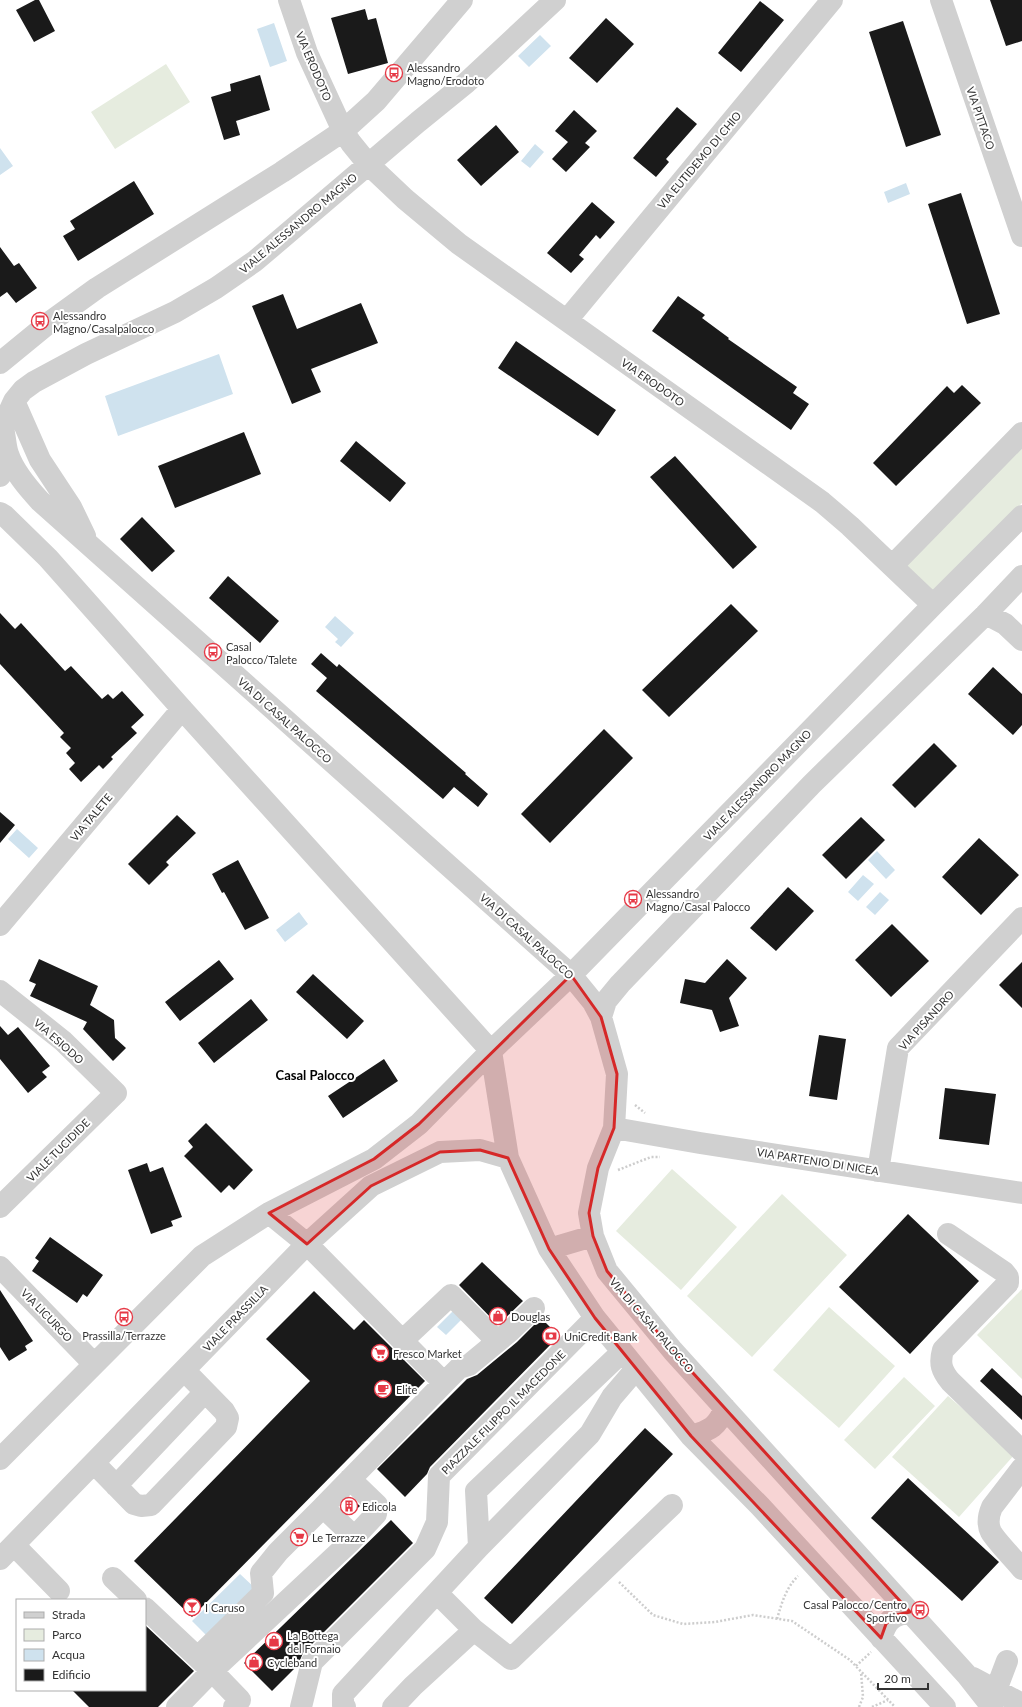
<svg xmlns="http://www.w3.org/2000/svg" width="1022" height="1707" viewBox="0 0 1022 1707" font-family="Lato,sans-serif">
<style>
.green{fill:#e6ecdf}
.water{fill:#cfe2ee}
.building{fill:#1a1a1a}
.lines{fill:none;stroke-linecap:round;stroke-linejoin:round}
.path{stroke:#cdcdcd;stroke-width:2.5;stroke-dasharray:2 2;stroke-linecap:butt}
.minor{stroke:#d0d0d0;stroke-width:22}
.marked{fill:#d62828;fill-opacity:0.2;stroke:#d62828;stroke-width:3;stroke-linejoin:round}
.labels{text-anchor:middle;dominant-baseline:central;stroke-width:4;stroke-linejoin:round;paint-order:stroke}
.street-label{font-size:11px;fill:#333;stroke:#fff}
.poi-label{font-size:11px;fill:#333;stroke:#fff;text-anchor:start}
.quarter-label{font-size:13px;font-weight:bold;fill:#000;stroke:#fff}
</style>
<rect width="100%" height="100%" fill="#fff"/>
<!-- green -->
<path class="green" d="M 166,64 L 190,102 L 115,149 L 91,112 Z
M 1022,446 L 1022,503 L 934,593 L 906,565 Z
M 672,1169 L 737,1227 L 681,1290 L 616,1231 Z
M 782,1194 L 847,1255 L 752,1357 L 687,1296 Z
M 1022,1289 L 1022,1379 L 977,1335 Z
M 829,1307 L 895,1366 L 839,1428 L 773,1370 Z
M 904,1377 L 935,1406 L 875,1469 L 844,1440 Z
M 948,1396 L 1015,1454 L 959,1517 L 892,1457 Z"/>
<!-- water -->
<path class="water" d="M 274,23 L 287,61 L 270,67 L 257,29 Z
M 540,35 L 551,46 L 529,67 L 518,56 Z
M 535,144 L 544,152 L 530,168 L 521,161 Z
M 0,148 L 13,166 L 0,175 Z
M 906,183 L 910,194 L 888,203 L 884,192 Z
M 219,354 L 233,394 L 118,436 L 105,396 Z
M 335,616 L 354,633 L 341,647 L 335,642 L 338,639 L 325,627 Z
M 17,829 L 38,848 L 29,858 L 8,839 Z
M 877,851 L 895,870 L 886,879 L 868,860 Z
M 863,875 L 874,884 L 858,901 L 848,892 Z
M 880,892 L 889,900 L 875,915 L 866,907 Z
M 299,912 L 308,924 L 285,942 L 276,930 Z
M 457,1307 L 465,1316 L 446,1335 L 437,1327 Z
M 240,1574 L 256,1589 L 208,1637 L 192,1621 Z"/>
<!-- building -->
<path class="building" d="M 35,0 L 39,0 L 55,31 L 34,42 L 16,10 Z
M 990,0 L 1022,0 L 1022,41 L 1006,46 Z
M 760,1 L 784,20 L 741,72 L 718,53 Z
M 365,9 L 368,20 L 376,18 L 388,63 L 348,74 L 331,18 Z
M 606,18 L 634,44 L 597,83 L 569,58 Z
M 903,21 L 941,135 L 906,147 L 869,32 Z
M 260,75 L 270,110 L 236,121 L 240,135 L 224,140 L 211,97 L 231,91 L 230,84 Z
M 677,107 L 697,124 L 666,159 L 669,162 L 656,177 L 633,158 Z
M 574,110 L 597,131 L 585,143 L 590,147 L 566,172 L 552,159 L 568,142 L 555,131 Z
M 496,125 L 519,152 L 481,186 L 457,160 Z
M 134,181 L 154,214 L 78,261 L 63,236 L 75,229 L 70,221 Z
M 961,193 L 1000,314 L 967,324 L 928,204 Z
M 592,202 L 615,222 L 600,239 L 596,235 L 579,255 L 584,259 L 571,273 L 547,253 Z
M 0,247 L 14,266 L 19,263 L 37,288 L 16,303 L 7,292 L 0,297 Z
M 283,294 L 297,329 L 361,303 L 378,343 L 311,369 L 321,392 L 292,404 L 252,306 Z
M 678,296 L 705,315 L 702,318 L 729,338 L 728,339 L 797,387 L 793,393 L 809,404 L 791,430 L 652,331 Z
M 516,341 L 616,410 L 598,436 L 498,368 Z
M 962,385 L 981,403 L 896,486 L 873,463 L 947,386 L 954,393 Z
M 244,432 L 261,474 L 175,508 L 158,466 Z
M 356,441 L 406,483 L 390,502 L 340,461 Z
M 675,456 L 757,547 L 733,569 L 650,477 Z
M 142,517 L 175,551 L 152,572 L 120,539 Z
M 228,576 L 279,621 L 260,643 L 209,598 Z
M 731,604 L 758,631 L 669,717 L 642,690 Z
M 0,613 L 15,629 L 21,623 L 65,671 L 71,666 L 102,699 L 108,694 L 113,699 L 122,691 L 144,715 L 131,727 L 137,733 L 111,757 L 113,759 L 103,769 L 99,765 L 81,782 L 69,769 L 75,763 L 66,753 L 71,748 L 60,737 L 64,733 L 0,664 Z
M 321,653 L 337,667 L 339,664 L 466,773 L 465,774 L 488,794 L 478,807 L 454,787 L 443,799 L 316,691 L 327,678 L 311,664 Z
M 993,667 L 1022,694 L 1022,725 L 1013,735 L 968,694 Z
M 604,729 L 633,758 L 550,843 L 521,814 Z
M 934,743 L 957,766 L 915,808 L 892,785 Z
M 0,812 L 15,825 L 0,843 Z
M 177,815 L 196,833 L 166,862 L 169,865 L 149,885 L 128,864 Z
M 861,817 L 885,840 L 846,879 L 822,855 Z
M 979,838 L 1019,875 L 981,915 L 942,877 Z
M 238,860 L 269,918 L 245,930 L 224,892 L 222,893 L 212,874 Z
M 788,887 L 814,911 L 776,951 L 750,928 Z
M 892,924 L 929,961 L 891,997 L 855,960 Z
M 39,959 L 98,986 L 90,1005 L 114,1020 L 115,1038 L 126,1048 L 113,1061 L 83,1029 L 87,1022 L 30,996 L 36,984 L 29,981 Z
M 727,959 L 747,978 L 729,998 L 739,1026 L 720,1032 L 712,1010 L 680,1003 L 685,979 L 705,983 Z
M 219,960 L 234,979 L 180,1021 L 165,1002 Z
M 1022,962 L 1022,1008 L 999,985 Z
M 313,974 L 364,1021 L 347,1039 L 296,992 Z
M 251,999 L 268,1020 L 214,1063 L 198,1043 Z
M 0,1026 L 8,1035 L 18,1027 L 50,1066 L 42,1072 L 47,1077 L 28,1093 L 0,1059 Z
M 819,1035 L 846,1039 L 837,1100 L 809,1096 Z
M 384,1059 L 398,1081 L 343,1118 L 328,1096 Z
M 945,1088 L 996,1094 L 989,1145 L 939,1139 Z
M 206,1123 L 253,1170 L 234,1190 L 229,1185 L 221,1193 L 184,1156 L 193,1147 L 188,1141 Z
M 147,1163 L 150,1172 L 163,1167 L 182,1217 L 171,1221 L 173,1226 L 151,1234 L 128,1170 Z
M 908,1214 L 979,1281 L 910,1354 L 839,1287 Z
M 50,1237 L 103,1275 L 87,1297 L 83,1294 L 77,1303 L 32,1271 L 39,1261 L 35,1258 Z
M 482,1262 L 523,1301 L 498,1325 L 459,1285 Z
M 0,1290 L 33,1341 L 25,1346 L 27,1350 L 9,1361 L 0,1347 Z
M 314,1291 L 354,1330 L 364,1320 L 425,1381 L 192,1617 L 134,1561 L 310,1381 L 266,1339 Z
M 541,1318 L 559,1336 L 430,1467 L 427,1474 L 405,1497 L 377,1469 L 467,1379 L 477,1375 L 517,1342 Z
M 992,1368 L 1022,1396 L 1022,1420 L 980,1381 Z
M 645,1428 L 673,1454 L 512,1624 L 484,1598 Z
M 908,1478 L 999,1562 L 962,1601 L 871,1518 Z
M 350,1497 L 360,1506 L 350,1515 L 341,1507 Z
M 391,1520 L 413,1543 L 303,1653 L 298,1665 L 272,1691 L 244,1663 Z
M 145,1625 L 194,1671 L 158,1707 L 89,1707 L 72,1690 L 145,1690 Z"/>
<g class="lines">
<!-- path -->
<path class="path" d="M 635,1105 L 645,1113
M 618,1170 L 651,1157 L 660,1157
M 619,1582 L 653,1615 L 683,1624 L 715,1622 L 753,1615 L 792,1621 L 850,1660 L 895,1707
M 777,1619 C 782,1602 786,1588 798,1576
M 856,1666 L 871,1652
M 859,1707 L 863,1697 L 861,1672
M 872,1707 L 888,1700"/>
<!-- minor -->
<path class="minor" d="M 289,0 L 307,53 L 343,131 L 351,143 L 368,164 L 405,199 L 459,244 L 822,502 L 850,526 L 933,605
M 941,0 L 1022,236
M 567,320 L 832,0
M 0,363 L 50,322 L 97,288 L 282,172 L 343,131 L 376,101 L 462,0
M 14,401 L 40,460 L 71,507 L 85,536
M 0,421 C 6,431 4,443 8,454 C 14,472 28,488 40,501 L 571,975 L 593,1002 L 601,1017 L 617,1074 L 614,1128 L 598,1168 L 589,1213 L 593,1236 L 607,1271 L 673,1351 L 966,1674 L 992,1707
M 3,425 L 14,401 L 23,390 L 34,382 L 86,354 L 175,312 L 216,288 L 255,261 L 418,122 L 466,83 L 555,0
M 0,476 L 5,467 L 8,454
M 0,513 L 5,516 L 48,558 L 182,709 L 491,1051 L 508,1158 L 549,1249 L 595,1318 L 691,1436 L 760,1506 L 945,1707
M 892,566 L 1022,433
M 986,614 L 1005,624 L 1022,640
M 0,925 L 182,709
M 0,991 L 63,1041 L 116,1093 L 0,1207
M 601,1017 L 606,1001 L 620,984 L 812,784 L 986,614 L 1022,576
M 614,1128 L 700,1143 L 1022,1193
M 878,1171 L 898,1048 L 1022,918
M 948,1234 L 1004,1272 L 1008,1277 L 1008,1283 L 943,1350 C 939,1364 942,1371 950,1381 L 1022,1451
M 549,1249 L 593,1236
M 0,1267 L 94,1364
M 402,1341 L 451,1295 L 497,1341
M 622,1352 L 476,1491 L 479,1547 L 590,1434 L 612,1397 L 636,1369
M 444,1383 L 459,1368 L 469,1365 L 509,1332 L 534,1308
M 691,1436 C 711,1430 717,1427 725,1408
M 0,1459 L 202,1256 L 269,1213 L 374,1159 L 419,1124 L 491,1051 L 571,975 L 933,605 L 1022,516
M 94,1463 L 134,1504 L 141,1506 L 151,1505 L 226,1427 L 228,1418 L 224,1411 L 184,1370
M 1022,1468 L 992,1507 C 989,1514 987,1524 991,1532 C 996,1541 1014,1559 1022,1569
M 116,1486 L 205,1392
M 350,1542 L 376,1514 L 377,1505 L 350,1479
M 14,1545 L 59,1591
M 0,1559 L 307,1244 L 371,1186 L 440,1152 L 480,1150 L 508,1158
M 113,1578 L 136,1600
M 437,1593 L 474,1630
M 145,1608 L 212,1671 L 350,1542 L 346,1529 L 323,1507 L 444,1383 L 307,1244 L 269,1213
M 881,1638 C 887,1620 891,1616 910,1612
M 198,1657 L 263,1593 L 261,1573 L 278,1552 L 323,1507
M 973,1678 L 1022,1704
M 996,1690 L 1007,1661
M 177,1707 L 212,1671 L 240,1700 L 234,1707
M 301,1707 L 312,1662 L 425,1549 L 437,1522 L 439,1476 L 595,1318
M 345,1707 L 343,1705 L 343,1694 L 479,1547
M 393,1707 L 413,1686 L 474,1630 L 511,1659 L 672,1505"/>
</g>
<!-- marked area -->
<path class="marked" d="M 571,975 L 601,1017 L 617,1074 L 614,1128 L 598,1168 L 589,1213 L 593,1236 L 607,1271 L 673,1351 L 910,1612 L 896,1615 L 886,1624 L 881,1638 L 691,1436 L 595,1318 L 549,1249 L 508,1158 L 480,1150 L 440,1152 L 371,1186 L 307,1244 L 269,1213 L 374,1159 L 419,1124 Z"/>
<!-- icons -->
<defs>
<g id="bus-ring" transform="scale(0.9)"><circle r="9.5" fill="#fff" stroke="#e63946" stroke-width="1.5"/><path d="M-5-6H5V4H4V6H2V4H-2V6H-4V4H-5ZM-3.5-4V0h7V-4ZM-3.5 1.2v1.5H-2V1.2ZM2 1.2v1.5H3.5V1.2Z" fill="#e63946"/></g>
<g id="shop-ring" transform="scale(0.9)"><circle r="9.5" fill="#fff" stroke="#e63946" stroke-width="1.5"/><path d="M-5-2.5h2.3a2.7 3.5 0 0 1 5.4 0H5L5.5 6h-11ZM-1.5-2.5h3a1.5 2.3 0 0 0-3 0Z" fill="#e63946"/></g>
<g id="bank-ring" transform="scale(0.9)"><circle r="9.5" fill="#fff" stroke="#e63946" stroke-width="1.5"/><path d="M-6-4H6V4H-6ZM0-2.3a2.3 2.3 0 1 0 0 4.6a2.3 2.3 0 1 0 0-4.6Z" fill="#e63946"/></g>
<g id="supermarket-ring" transform="scale(0.9)"><circle r="9.5" fill="#fff" stroke="#e63946" stroke-width="1.5"/><path d="M-6-5.5h2.5l.6 2H6L4.5 2H-2.5L-4.4-4H-6ZM-1.5 3.2a1.3 1.3 0 1 0 .1 0ZM3 3.2a1.3 1.3 0 1 0 .1 0Z" fill="#e63946"/></g>
<g id="cafe-ring" transform="scale(0.9)"><circle r="9.5" fill="#fff" stroke="#e63946" stroke-width="1.5"/><path d="M-5.5-4.5H6V0H3Q3 3.5 0 3.5H-2.5Q-5.5 3.5-5.5 0ZM3-3.2v2h1.7v-2ZM-6 4.5H4V6H-6Z" fill="#e63946"/></g>
<g id="building-ring" transform="scale(0.9)"><circle r="9.5" fill="#fff" stroke="#e63946" stroke-width="1.5"/><path d="M-4-6H4V6H1V3H-1V6H-4ZM-2.5-4.3h1.7v1.8h-1.7ZM.8-4.3h1.7v1.8H.8ZM-2.5-1h1.7V.8h-1.7ZM.8-1h1.7V.8H.8Z" fill="#e63946"/></g>
<g id="bar-ring" transform="scale(0.9)"><circle r="9.5" fill="#fff" stroke="#e63946" stroke-width="1.5"/><path d="M-6-5H6L.8 .8V4.5H3.5V6h-7V4.5H-.8V.8Z" fill="#e63946"/></g>
</defs>
<g fill-rule="evenodd">
<use href="#bus-ring" x="394" y="73"/>
<use href="#bus-ring" x="40" y="321"/>
<use href="#bus-ring" x="213" y="652"/>
<use href="#bus-ring" x="633" y="899"/>
<use href="#shop-ring" x="498" y="1316"/>
<use href="#bus-ring" x="124" y="1317"/>
<use href="#bank-ring" x="551" y="1336"/>
<use href="#supermarket-ring" x="380" y="1353"/>
<use href="#cafe-ring" x="383" y="1389"/>
<use href="#building-ring" x="349" y="1506"/>
<use href="#supermarket-ring" x="299" y="1537"/>
<use href="#bar-ring" x="192" y="1607"/>
<use href="#bus-ring" x="920" y="1610"/>
<use href="#shop-ring" x="274" y="1641"/>
<use href="#shop-ring" x="254" y="1662"/>
</g>
<g class="labels">
<!-- street labels -->
<g class="street-label">
<text transform="translate(314 66) rotate(67)">VIA ERODOTO</text>
<text transform="translate(981 118) rotate(71)">VIA PITTACO</text>
<text transform="translate(699 160) rotate(-50)">VIA EUTIDEMO DI CHIO</text>
<text transform="translate(298 223) rotate(-40)">VIALE ALESSANDRO MAGNO</text>
<text transform="translate(653 382) rotate(35)">VIA ERODOTO</text>
<text transform="translate(285 720) rotate(42)">VIA DI CASAL PALOCCO</text>
<text transform="translate(757 785) rotate(-46)">VIALE ALESSANDRO MAGNO</text>
<text transform="translate(91 817) rotate(-50)">VIA TALETE</text>
<text transform="translate(527 936) rotate(42)">VIA DI CASAL PALOCCO</text>
<text transform="translate(926 1020) rotate(-48)">VIA PISANDRO</text>
<text transform="translate(59 1041) rotate(41)">VIA ESIODO</text>
<text transform="translate(58 1150) rotate(-45)">VIALE TUCIDIDE</text>
<text transform="translate(818 1161) rotate(9)">VIA PARTENIO DI NICEA</text>
<text transform="translate(47 1315) rotate(46)">VIA LICURGO</text>
<text transform="translate(235 1318) rotate(-46)">VIALE PRASSILLA</text>
<text transform="translate(652 1325) rotate(49)">VIA DI CASAL PALOCCO</text>
<text transform="translate(503 1412) rotate(-45)">PIAZZALE FILIPPO IL MACEDONE</text>
</g>
<!-- poi labels -->
<g class="poi-label">
<text x="407" y="67">Alessandro<tspan x="407" dy="13">Magno/Erodoto</tspan></text>
<text x="53" y="315">Alessandro<tspan x="53" dy="13">Magno/Casalpalocco</tspan></text>
<text x="226" y="646">Casal<tspan x="226" dy="13">Palocco/Talete</tspan></text>
<text x="646" y="893">Alessandro<tspan x="646" dy="13">Magno/Casal Palocco</tspan></text>
<text x="511" y="1316">Douglas</text>
<text x="124" y="1335" text-anchor="middle">Prassilla/Terrazze</text>
<text x="564" y="1336">UniCredit Bank</text>
<text x="393" y="1353">Fresco Market</text>
<text x="396" y="1389">Elite</text>
<text x="362" y="1506">Edicola</text>
<text x="312" y="1537">Le Terrazze</text>
<text x="907" y="1604" text-anchor="end">Casal Palocco/Centro<tspan x="907" dy="13">Sportivo</tspan></text>
<text x="205" y="1607">I Caruso</text>
<text x="287" y="1635">La Bottega<tspan x="287" dy="13">del Fornaio</tspan></text>
<text x="267" y="1662">Cycleband</text>
</g>
<!-- quarter labels -->
<g class="quarter-label">
<text x="315" y="1075">Casal Palocco</text>
</g>
</g>
<!-- legend -->
<rect x="16" y="1599" width="130" height="92" fill="#ffffff" stroke="#adadad"/>
<rect x="24" y="1612" width="20" height="6" fill="#d0d0d0" stroke="#adadad"/>
<text x="52" y="1619" font-size="12" fill="#333333">Strada</text>
<rect x="24" y="1629" width="20" height="12" fill="#e6ecdf" stroke="#adadad"/>
<text x="52" y="1639" font-size="12" fill="#333333">Parco</text>
<rect x="24" y="1649" width="20" height="12" fill="#cfe2ee" stroke="#adadad"/>
<text x="52" y="1659" font-size="12" fill="#333333">Acqua</text>
<rect x="24" y="1669" width="20" height="12" fill="#1a1a1a" stroke="#adadad"/>
<text x="52" y="1679" font-size="12" fill="#333333">Edificio</text>
<!-- scale -->
<path d="M878 1683v6h50v-6" fill="none" stroke="#333333" stroke-width="2"/>
<text x="884" y="1683" font-size="12" fill="#333333" stroke="#ffffff" stroke-width="3" paint-order="stroke">20 m</text>
</svg>
